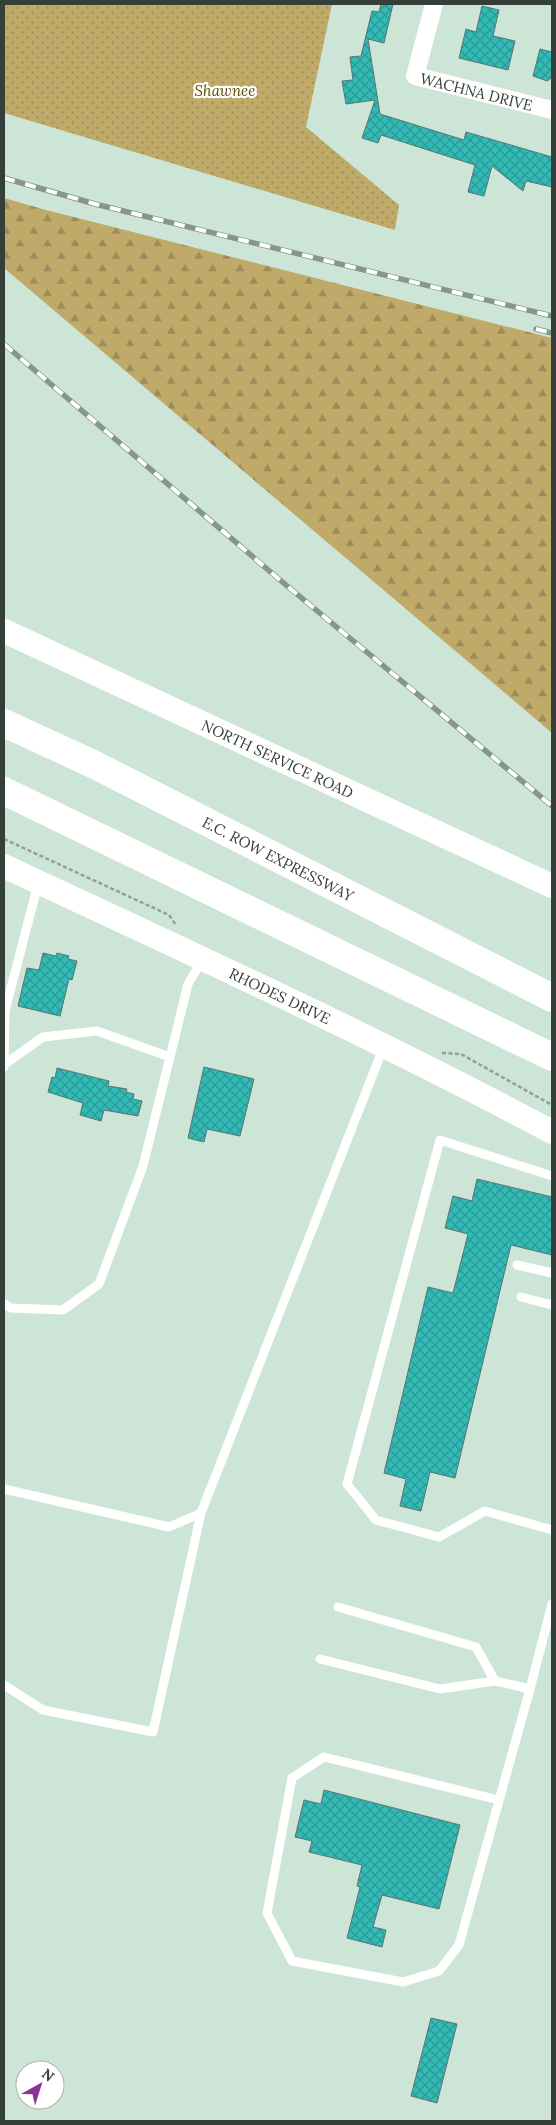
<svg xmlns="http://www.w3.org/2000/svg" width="556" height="2125" viewBox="0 0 556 2125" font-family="Lora,serif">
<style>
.forest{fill:url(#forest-firs)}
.park{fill:url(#park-dots)}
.building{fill:url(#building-cross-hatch);stroke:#587573}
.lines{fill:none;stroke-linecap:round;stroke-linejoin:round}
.path{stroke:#8fa196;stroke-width:2.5;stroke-dasharray:4 2.5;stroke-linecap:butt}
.lane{stroke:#fff;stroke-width:9}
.street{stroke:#fff;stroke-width:18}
.secondary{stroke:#fff;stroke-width:24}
.highway{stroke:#fff;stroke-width:28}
.rail-casing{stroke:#85978c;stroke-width:5.5}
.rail{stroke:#fff;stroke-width:4;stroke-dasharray:11;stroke-linecap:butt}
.labels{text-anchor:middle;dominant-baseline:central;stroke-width:4.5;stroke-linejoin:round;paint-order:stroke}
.park-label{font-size:15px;font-style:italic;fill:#624e05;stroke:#fff}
.street-label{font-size:15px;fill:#353f39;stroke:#fff}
</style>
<defs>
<pattern id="forest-firs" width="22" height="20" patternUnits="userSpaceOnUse" patternTransform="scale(1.25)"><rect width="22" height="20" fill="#bfaa6a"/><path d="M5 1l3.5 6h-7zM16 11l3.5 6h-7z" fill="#9c8c58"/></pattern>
<pattern id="park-dots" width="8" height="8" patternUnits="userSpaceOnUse" patternTransform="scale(1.25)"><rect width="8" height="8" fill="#bfaa6a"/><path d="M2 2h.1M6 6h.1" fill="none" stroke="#9c8c58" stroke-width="1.8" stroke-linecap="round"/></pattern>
<pattern id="building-cross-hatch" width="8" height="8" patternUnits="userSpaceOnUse" patternTransform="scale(1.25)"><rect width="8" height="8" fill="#32bbb6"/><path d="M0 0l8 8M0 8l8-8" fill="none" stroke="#2b9995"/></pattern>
</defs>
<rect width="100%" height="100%" fill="#cde5d6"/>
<!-- forest -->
<path class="forest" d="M 4,198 L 46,210 L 552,338 L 552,733 L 4,268 Z"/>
<!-- park -->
<path class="park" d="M 4,4 L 332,4 L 306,127 L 399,205 L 395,230 L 4,113 Z"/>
<!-- building -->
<path class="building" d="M 381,4 L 393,4 L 384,43 L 368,39 L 380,114 L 464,140 L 466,132 L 552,157 L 552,187 L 526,181 L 523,191 L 492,166 L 484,196 L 468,192 L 475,165 L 381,135 L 378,143 L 362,138 L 375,100 L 346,104 L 342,81 L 353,80 L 350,57 L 361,56 L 372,11 L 379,12 Z
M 482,6 L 499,10 L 493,36 L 515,41 L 508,70 L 459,58 L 466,29 L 476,32 Z
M 540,49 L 552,52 L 552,72 L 550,79 L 547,81 L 533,76 Z
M 43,953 L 56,956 L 57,953 L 69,956 L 68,959 L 77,961 L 72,980 L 69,979 L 60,1016 L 18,1006 L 27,968 L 39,970 Z
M 204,1067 L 254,1079 L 240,1136 L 207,1129 L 204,1142 L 188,1138 Z
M 57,1068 L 109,1081 L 108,1086 L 127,1089 L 126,1092 L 134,1094 L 133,1099 L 142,1101 L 138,1116 L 104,1110 L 101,1121 L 80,1115 L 83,1103 L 48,1092 L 52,1077 L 55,1078 Z
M 477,1179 L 552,1197 L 552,1255 L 511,1245 L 455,1478 L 430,1472 L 421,1511 L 400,1506 L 406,1479 L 384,1473 L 428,1287 L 453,1293 L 468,1234 L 445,1228 L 453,1196 L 472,1201 Z
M 324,1790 L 460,1825 L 439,1909 L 382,1895 L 373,1927 L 386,1930 L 382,1947 L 347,1938 L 360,1887 L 357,1886 L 362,1865 L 309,1852 L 312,1841 L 295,1837 L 304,1800 L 321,1804 Z
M 431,2018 L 457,2024 L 437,2103 L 411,2096 Z"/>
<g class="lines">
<!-- path -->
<path class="path" d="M 4,839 L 169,915 L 176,925
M 442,1053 L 461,1054 L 552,1105"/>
<!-- lane -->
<path class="lane" d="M 5,1064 L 43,1037 L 97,1031 L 170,1057
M 4,1067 L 5,1011 L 38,884
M 552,1176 L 440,1140 L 347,1484 L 376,1520 L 439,1537 L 485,1511 L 552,1530
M 517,1265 L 552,1273
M 521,1297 L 552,1305
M 4,1304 L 11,1308 L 63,1310 L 99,1284 L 143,1166 L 188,984 L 203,959
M 4,1489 L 169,1527 L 201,1513
M 338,1607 L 476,1647 L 495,1681
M 320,1659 L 440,1689 L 495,1681 L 530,1689
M 4,1685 L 43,1710 L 153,1732 L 201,1513 L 384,1046
M 499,1800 L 324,1757 L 292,1778 L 267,1913 L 292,1961 L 403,1982 L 439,1971 L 459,1945 L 530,1689 L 552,1604"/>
<!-- street -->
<path class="street" id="s1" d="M 434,4 L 415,76 L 552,110"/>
<!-- secondary -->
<g class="secondary">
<path id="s2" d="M 4,631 L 552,886"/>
<path id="s3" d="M 4,866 C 188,952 373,1036 552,1132"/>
</g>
<!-- highway -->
<g class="highway">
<path id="s4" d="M 4,723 L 95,765 L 552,998"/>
<path d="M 4,791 L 552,1057"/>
</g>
<!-- rail casing -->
<g class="rail-casing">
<path id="rail" d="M 4,178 L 95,204 L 552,316
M 536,329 L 552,333
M 4,344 L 280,580 L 552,806"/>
</g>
<!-- rail -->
<use href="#rail" class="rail"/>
</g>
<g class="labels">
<!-- park labels -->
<g class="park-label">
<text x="225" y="90">Shawnee</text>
</g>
<!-- street labels -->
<g class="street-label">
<text stroke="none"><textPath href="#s1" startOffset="138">WACHNA DRIVE</textPath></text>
<text stroke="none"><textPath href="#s2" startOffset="302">NORTH SERVICE ROAD</textPath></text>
<text stroke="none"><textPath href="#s4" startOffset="306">E.C. ROW EXPRESSWAY</textPath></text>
<text stroke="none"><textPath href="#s3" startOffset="305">RHODES DRIVE</textPath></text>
</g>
</g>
<!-- border -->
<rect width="556" height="2125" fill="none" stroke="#353f39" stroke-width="10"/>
<!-- north arrow -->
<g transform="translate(40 2085) rotate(39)"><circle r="24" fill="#ffffff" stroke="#aeb2b0"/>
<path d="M0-4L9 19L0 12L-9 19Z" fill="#8f309a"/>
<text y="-8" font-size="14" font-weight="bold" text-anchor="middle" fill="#353f39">N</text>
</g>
</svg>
